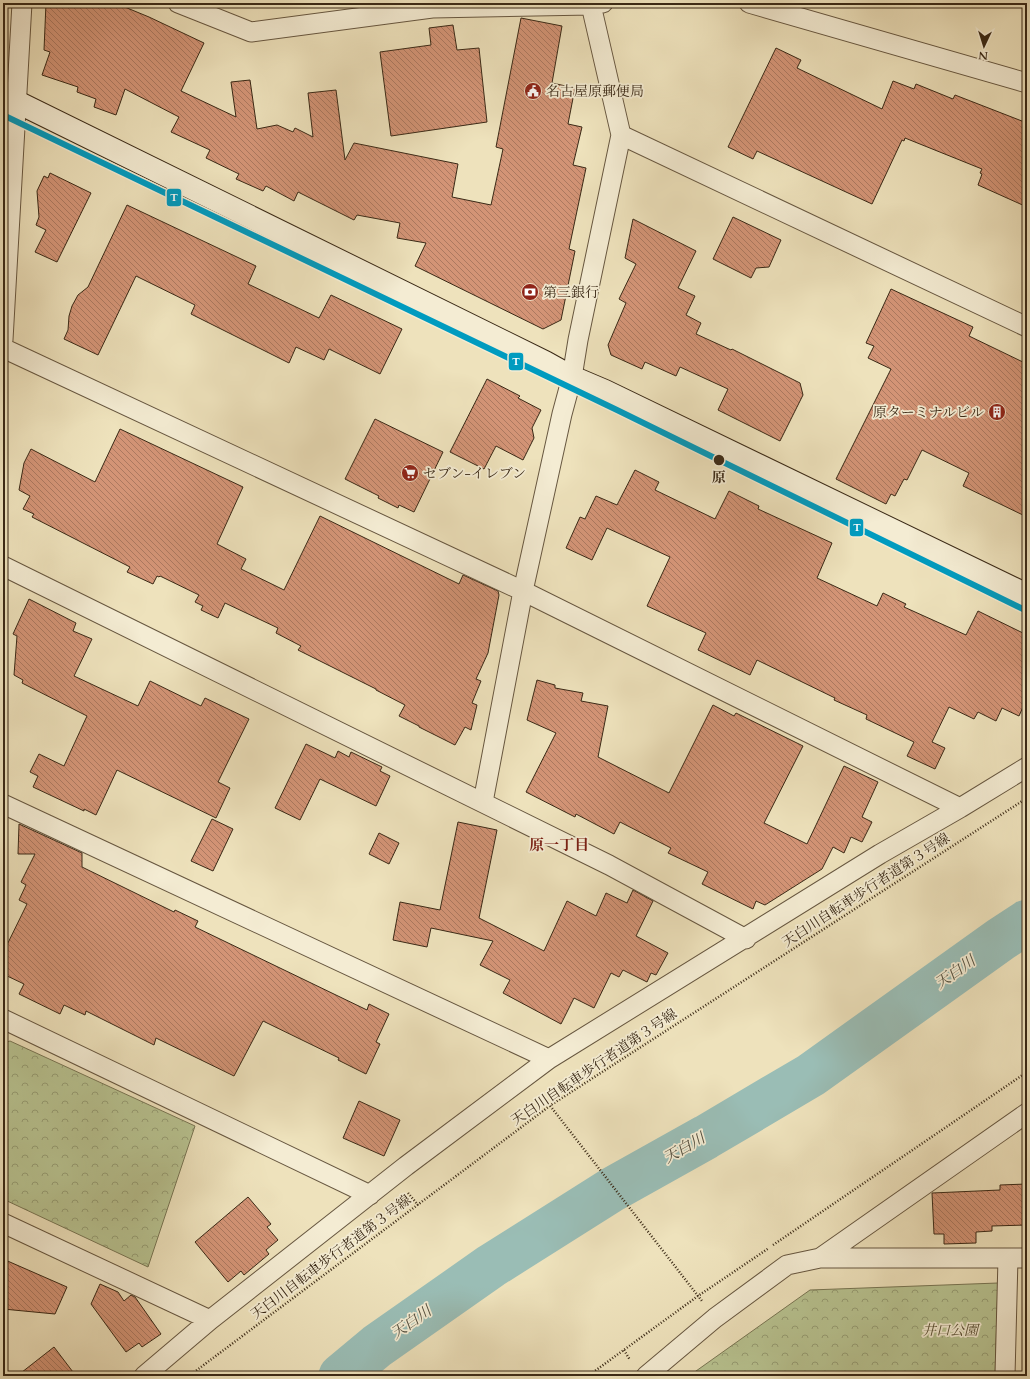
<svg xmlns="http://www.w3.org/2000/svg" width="1030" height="1379" viewBox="0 0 1030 1379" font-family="Cardo,'Noto Serif JP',serif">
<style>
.park{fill:url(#park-crowns);stroke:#797654}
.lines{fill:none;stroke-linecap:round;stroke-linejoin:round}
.river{stroke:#9abdb5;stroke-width:45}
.building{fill:url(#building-back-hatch);stroke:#3a2916}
.street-casing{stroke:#675740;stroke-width:21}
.secondary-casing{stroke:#3a2916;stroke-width:24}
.path{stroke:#3a2916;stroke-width:2.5;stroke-dasharray:1 2;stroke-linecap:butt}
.street{stroke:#f4ecd3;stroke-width:19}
.secondary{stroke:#f4ecd3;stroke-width:22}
.metro-1-casing{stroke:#f4ecd3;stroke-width:9}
.metro-1{stroke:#009bbf;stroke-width:6}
.stop-dot{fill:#3a2916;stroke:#f4ecd3;stroke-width:1.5}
.labels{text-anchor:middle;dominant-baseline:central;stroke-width:3.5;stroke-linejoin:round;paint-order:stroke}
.poi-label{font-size:14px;fill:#3a2916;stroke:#f4ecd3;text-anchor:start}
.stop-label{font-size:14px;font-weight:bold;fill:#3a2916;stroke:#f4ecd3}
.street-label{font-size:14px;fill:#3a2916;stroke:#f4ecd3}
.park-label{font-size:14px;font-style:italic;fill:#5a5035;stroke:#f4ecd3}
.neighbourhood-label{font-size:15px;font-weight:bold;fill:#7a1f14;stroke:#f4ecd3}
.water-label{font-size:15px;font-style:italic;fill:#524e3e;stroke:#f4ecd3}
.line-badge{stroke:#f4ecd3;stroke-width:1.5}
.badge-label{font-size:11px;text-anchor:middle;font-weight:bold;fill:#fff}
</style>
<defs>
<pattern id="park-crowns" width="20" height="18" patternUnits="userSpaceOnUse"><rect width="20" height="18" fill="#b8c391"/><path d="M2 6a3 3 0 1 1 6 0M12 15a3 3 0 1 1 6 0" fill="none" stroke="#979e75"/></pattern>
<pattern id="building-back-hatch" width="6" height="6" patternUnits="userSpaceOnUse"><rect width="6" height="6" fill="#d39476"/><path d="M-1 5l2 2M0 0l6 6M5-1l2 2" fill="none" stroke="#ac7960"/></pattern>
</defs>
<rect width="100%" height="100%" fill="#eee2bc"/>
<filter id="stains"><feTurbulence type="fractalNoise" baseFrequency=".005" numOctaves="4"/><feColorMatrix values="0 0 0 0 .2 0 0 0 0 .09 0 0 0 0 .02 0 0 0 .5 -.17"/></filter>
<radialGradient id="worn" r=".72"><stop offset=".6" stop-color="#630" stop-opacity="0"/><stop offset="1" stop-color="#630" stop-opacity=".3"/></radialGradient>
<!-- park -->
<path class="park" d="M 10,1041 L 195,1126 L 148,1267 L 3,1199 L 3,1043 Z
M 998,1283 L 995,1376 L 689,1376 L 810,1290 Z"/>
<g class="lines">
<!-- river -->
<path class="river" d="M 341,1376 L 377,1346 L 491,1266 L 613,1189 L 706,1137 L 811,1075 L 1001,939 L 1027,922"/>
</g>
<!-- building -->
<path class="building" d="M 46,3 L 115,3 L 149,17 L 204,43 L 181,91 L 236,117 L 231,82 L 250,80 L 257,129 L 277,125 L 293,132 L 295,128 L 313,137 L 308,93 L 336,90 L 345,160 L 354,143 L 458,164 L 452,197 L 491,205 L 503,149 L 496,147 L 521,18 L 562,26 L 552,83 L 575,88 L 568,124 L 582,127 L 573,165 L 586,168 L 569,249 L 575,251 L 561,320 L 543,329 L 415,266 L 426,243 L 397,238 L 400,223 L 357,215 L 354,220 L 298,192 L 294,201 L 266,186 L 263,191 L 236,179 L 239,174 L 206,158 L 210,150 L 171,132 L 179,117 L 125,89 L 116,115 L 94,107 L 96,99 L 77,92 L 78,87 L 42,75 L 50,52 L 44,50 Z
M 453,25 L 457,50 L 479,48 L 487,122 L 391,136 L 380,52 L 431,45 L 429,28 Z
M 776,48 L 801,60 L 797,68 L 882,109 L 893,81 L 914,89 L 916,84 L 953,99 L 955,95 L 1027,123 L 1027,207 L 978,185 L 982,174 L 980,173 L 982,169 L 905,138 L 904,141 L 902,140 L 872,204 L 757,151 L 753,159 L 728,147 Z
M 50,173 L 91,193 L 57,262 L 35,252 L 46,230 L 36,225 L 39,217 L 37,191 L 44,176 L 48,178 Z
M 127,205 L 256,266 L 248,284 L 319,318 L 331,295 L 402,329 L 380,374 L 329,349 L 324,360 L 296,347 L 289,363 L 191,314 L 195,305 L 136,276 L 98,355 L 64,339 L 68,330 L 69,316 L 72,306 L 78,295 L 88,287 Z
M 733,217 L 781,240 L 769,267 L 756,268 L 751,278 L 713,259 Z
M 633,219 L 696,251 L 678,288 L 695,296 L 686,315 L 701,323 L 696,334 L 731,350 L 732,349 L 800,383 L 803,395 L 780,441 L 718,410 L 728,389 L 680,367 L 676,376 L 645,362 L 642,369 L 611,355 L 608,345 L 626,303 L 619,299 L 636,264 L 625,258 Z
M 891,289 L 973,327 L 969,336 L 1027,364 L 1027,517 L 963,486 L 969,473 L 922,450 L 907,480 L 904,479 L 895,496 L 891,494 L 886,504 L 836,479 L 891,369 L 868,358 L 874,346 L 866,343 Z
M 487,379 L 520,396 L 518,398 L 541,410 L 532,428 L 534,438 L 523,460 L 496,446 L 484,469 L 450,452 Z
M 375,419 L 443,452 L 414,512 L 399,505 L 398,508 L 378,498 L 379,496 L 345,479 Z
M 120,429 L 243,487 L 217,544 L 246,559 L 241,569 L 284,590 L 320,516 L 459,584 L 463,575 L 498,591 L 499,595 L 488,653 L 476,679 L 481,681 L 472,703 L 477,705 L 471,730 L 465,727 L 455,745 L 419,727 L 419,726 L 399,716 L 405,705 L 376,690 L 376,689 L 298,650 L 301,646 L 276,633 L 278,628 L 225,603 L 218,618 L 201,610 L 203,606 L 195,602 L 199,595 L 160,576 L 159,577 L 157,576 L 153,584 L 127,572 L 130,567 L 32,517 L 34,514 L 23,509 L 30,496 L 19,490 L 24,463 L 31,449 L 95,482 Z
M 635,470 L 659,482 L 655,490 L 715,519 L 729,491 L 759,506 L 758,509 L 832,543 L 817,578 L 877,606 L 883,593 L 906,604 L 904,607 L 966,635 L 978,611 L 1027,635 L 1027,698 L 1019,716 L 1002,708 L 996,721 L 978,712 L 974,719 L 949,707 L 932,742 L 945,748 L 935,769 L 907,756 L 914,742 L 866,719 L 867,715 L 834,700 L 835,698 L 757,660 L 750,675 L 698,650 L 706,633 L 647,606 L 670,557 L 607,528 L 592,560 L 566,548 L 580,517 L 585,519 L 596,496 L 617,505 Z
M 29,599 L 76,623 L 73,631 L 92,639 L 74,676 L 138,706 L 150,681 L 201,706 L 205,698 L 249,719 L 218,782 L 230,788 L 216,818 L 117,770 L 96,815 L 84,809 L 84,811 L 33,787 L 38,776 L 30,772 L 39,754 L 64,766 L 87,716 L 22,683 L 23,680 L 14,675 L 17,636 L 13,634 Z
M 537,680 L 555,685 L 555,688 L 583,693 L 581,701 L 608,706 L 598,757 L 669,793 L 713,705 L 734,716 L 736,713 L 803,746 L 764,823 L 807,844 L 844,766 L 878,782 L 862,817 L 872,822 L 862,842 L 851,837 L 844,853 L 833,847 L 822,869 L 765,905 L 756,901 L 753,909 L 702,884 L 708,872 L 668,853 L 671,848 L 620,822 L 614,834 L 576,814 L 575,817 L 526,792 L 556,733 L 527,720 Z
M 306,744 L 335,758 L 338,751 L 349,757 L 351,752 L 382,767 L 380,771 L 390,776 L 376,806 L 320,779 L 300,820 L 275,808 Z
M 212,819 L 233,829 L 213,871 L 191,861 Z
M 458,822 L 497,830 L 479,918 L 544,951 L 567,901 L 596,916 L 606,893 L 627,903 L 633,890 L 653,901 L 636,936 L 668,953 L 656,975 L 651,973 L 647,982 L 623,970 L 619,977 L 611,973 L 594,1008 L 574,998 L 561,1024 L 503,993 L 510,980 L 480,965 L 493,941 L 431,928 L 427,947 L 393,940 L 400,902 L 440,910 Z
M 19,824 L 82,853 L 82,867 L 174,912 L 175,910 L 198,921 L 195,927 L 367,1010 L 369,1004 L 389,1014 L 376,1042 L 380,1044 L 366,1074 L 338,1060 L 339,1058 L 263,1021 L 234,1076 L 156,1038 L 154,1045 L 86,1011 L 85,1015 L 64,1005 L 60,1014 L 19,994 L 24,984 L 3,974 L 3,953 L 27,904 L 19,900 L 26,885 L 21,882 L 35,854 L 18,854 Z
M 379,833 L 399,843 L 389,864 L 369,854 Z
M 359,1101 L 400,1120 L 384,1156 L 343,1138 Z
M 1027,1184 L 1027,1225 L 992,1226 L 992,1231 L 976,1232 L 976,1243 L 944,1244 L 944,1234 L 934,1234 L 932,1193 L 1000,1190 L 1000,1185 Z
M 248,1197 L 271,1224 L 267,1227 L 278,1240 L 266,1250 L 269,1254 L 244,1275 L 241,1271 L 228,1282 L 195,1242 Z
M 3,1259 L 67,1287 L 55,1314 L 3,1309 Z
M 100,1284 L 118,1292 L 124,1301 L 131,1295 L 135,1297 L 161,1334 L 142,1347 L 139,1343 L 126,1352 L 91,1304 Z
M 54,1347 L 76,1376 L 17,1376 Z"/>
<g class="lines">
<!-- street casing -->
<g class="street-casing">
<path id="street" d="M 178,3 L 251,32 L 432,8 L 591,5
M 749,3 L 1027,83
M 621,135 L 1027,327
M 3,340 L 22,3
M 3,348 L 523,591 L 960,808
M 3,566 L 609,865 L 746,939
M 483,802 L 523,591 L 562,414 L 572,377 L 578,340 L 621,135 L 591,5 L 603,3
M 3,804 L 549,1059
M 3,1019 L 370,1195
M 3,1223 L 210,1320
M 820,1258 L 1027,1113
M 144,1376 L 210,1320 L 406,1166 L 549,1059 L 880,854 L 960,808 L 1027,767
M 646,1376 L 715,1318 L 787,1265 L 820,1258 L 1027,1258
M 1005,1376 L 1008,1258"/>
</g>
<!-- secondary casing -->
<g class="secondary-casing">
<path id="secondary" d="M 3,95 L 545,362 L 572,377 L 605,391 L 1027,595"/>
</g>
<!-- path -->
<path class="path" d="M 541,1094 L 702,1301
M 408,1193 L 418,1205
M 773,1245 L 1027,1072
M 624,1350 L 630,1360
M 189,1376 L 551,1105 L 1027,798
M 588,1376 L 698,1296 L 769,1248"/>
<!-- street -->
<use href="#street" class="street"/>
<!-- secondary -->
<use href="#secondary" class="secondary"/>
<!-- metro-1 casing -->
<g class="metro-1-casing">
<path id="metro-1" d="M 3,115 L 617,410 L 1027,611"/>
</g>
<!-- metro-1 -->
<use href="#metro-1" class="metro-1"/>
</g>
<!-- icons -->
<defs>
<g id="civic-disc" transform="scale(0.9)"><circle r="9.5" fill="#8f2418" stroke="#f4ecd3"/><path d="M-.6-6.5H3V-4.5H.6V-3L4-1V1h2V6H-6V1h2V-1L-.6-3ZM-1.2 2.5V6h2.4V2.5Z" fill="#fff"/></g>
<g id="bank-disc" transform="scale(0.9)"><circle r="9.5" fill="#8f2418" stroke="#f4ecd3"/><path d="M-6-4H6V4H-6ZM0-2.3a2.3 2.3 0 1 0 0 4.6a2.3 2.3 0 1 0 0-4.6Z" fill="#fff"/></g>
<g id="building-disc" transform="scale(0.9)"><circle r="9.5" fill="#8f2418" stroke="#f4ecd3"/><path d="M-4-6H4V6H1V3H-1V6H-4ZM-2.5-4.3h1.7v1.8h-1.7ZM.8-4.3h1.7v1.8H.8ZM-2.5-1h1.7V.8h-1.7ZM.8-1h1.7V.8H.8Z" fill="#fff"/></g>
<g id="supermarket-disc" transform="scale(0.9)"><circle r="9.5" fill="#8f2418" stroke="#f4ecd3"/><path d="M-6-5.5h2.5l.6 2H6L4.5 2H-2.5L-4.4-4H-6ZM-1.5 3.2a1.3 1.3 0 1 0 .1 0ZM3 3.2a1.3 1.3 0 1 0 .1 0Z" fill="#fff"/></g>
</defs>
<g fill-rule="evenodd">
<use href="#civic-disc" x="533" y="91"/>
<use href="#bank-disc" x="530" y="292"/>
<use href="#building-disc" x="997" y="412"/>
<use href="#supermarket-disc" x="410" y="473"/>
</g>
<!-- markers -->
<circle class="stop-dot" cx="719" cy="460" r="6"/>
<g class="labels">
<!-- poi labels -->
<g class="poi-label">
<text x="546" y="91">名古屋原郵便局</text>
<text x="543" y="292">第三銀行</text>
<text x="984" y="412" text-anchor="end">原ターミナルビル</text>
<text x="423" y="473">セブン-イレブン</text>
</g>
<!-- stop labels -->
<g class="stop-label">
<text x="719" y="477">原</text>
</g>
<!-- street labels -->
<g class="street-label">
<text transform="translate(866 890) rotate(-33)">天白川自転車歩行者道第３号線</text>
<text transform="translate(594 1067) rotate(-34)">天白川自転車歩行者道第３号線</text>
<text transform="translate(331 1257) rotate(-37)">天白川自転車歩行者道第３号線</text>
</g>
<!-- park labels -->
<g class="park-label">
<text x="950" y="1330">井口公園</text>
</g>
<!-- neighbourhood labels -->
<g class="neighbourhood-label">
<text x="559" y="845">原一丁目</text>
</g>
<!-- water labels -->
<g class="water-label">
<text transform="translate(955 972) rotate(-35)">天白川</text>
<text transform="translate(684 1148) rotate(-30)">天白川</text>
<text transform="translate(411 1322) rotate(-35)">天白川</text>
</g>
</g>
<g class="line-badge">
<rect x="166" y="188" width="16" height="19" rx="4" fill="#009bbf"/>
<rect x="508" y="352" width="16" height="19" rx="4" fill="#009bbf"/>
<rect x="849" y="518" width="15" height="19" rx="4" fill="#009bbf"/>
</g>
<g class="badge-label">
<text x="174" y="201">T</text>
<text x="516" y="365">T</text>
<text x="857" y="531">T</text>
</g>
<!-- margin -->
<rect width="1030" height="1379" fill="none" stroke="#eee2bc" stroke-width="16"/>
<rect x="4" y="4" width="1022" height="1371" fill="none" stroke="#3a2916" stroke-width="2"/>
<rect x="8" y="8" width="1014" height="1363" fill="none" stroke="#3a2916"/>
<!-- north arrow -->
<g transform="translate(984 46) rotate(184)" stroke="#f4ecd3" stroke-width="3" paint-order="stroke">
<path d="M0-3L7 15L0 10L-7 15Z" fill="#3a2916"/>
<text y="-6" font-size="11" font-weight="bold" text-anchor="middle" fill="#3a2916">N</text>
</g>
<rect width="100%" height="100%" filter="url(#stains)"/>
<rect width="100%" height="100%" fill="url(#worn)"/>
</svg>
